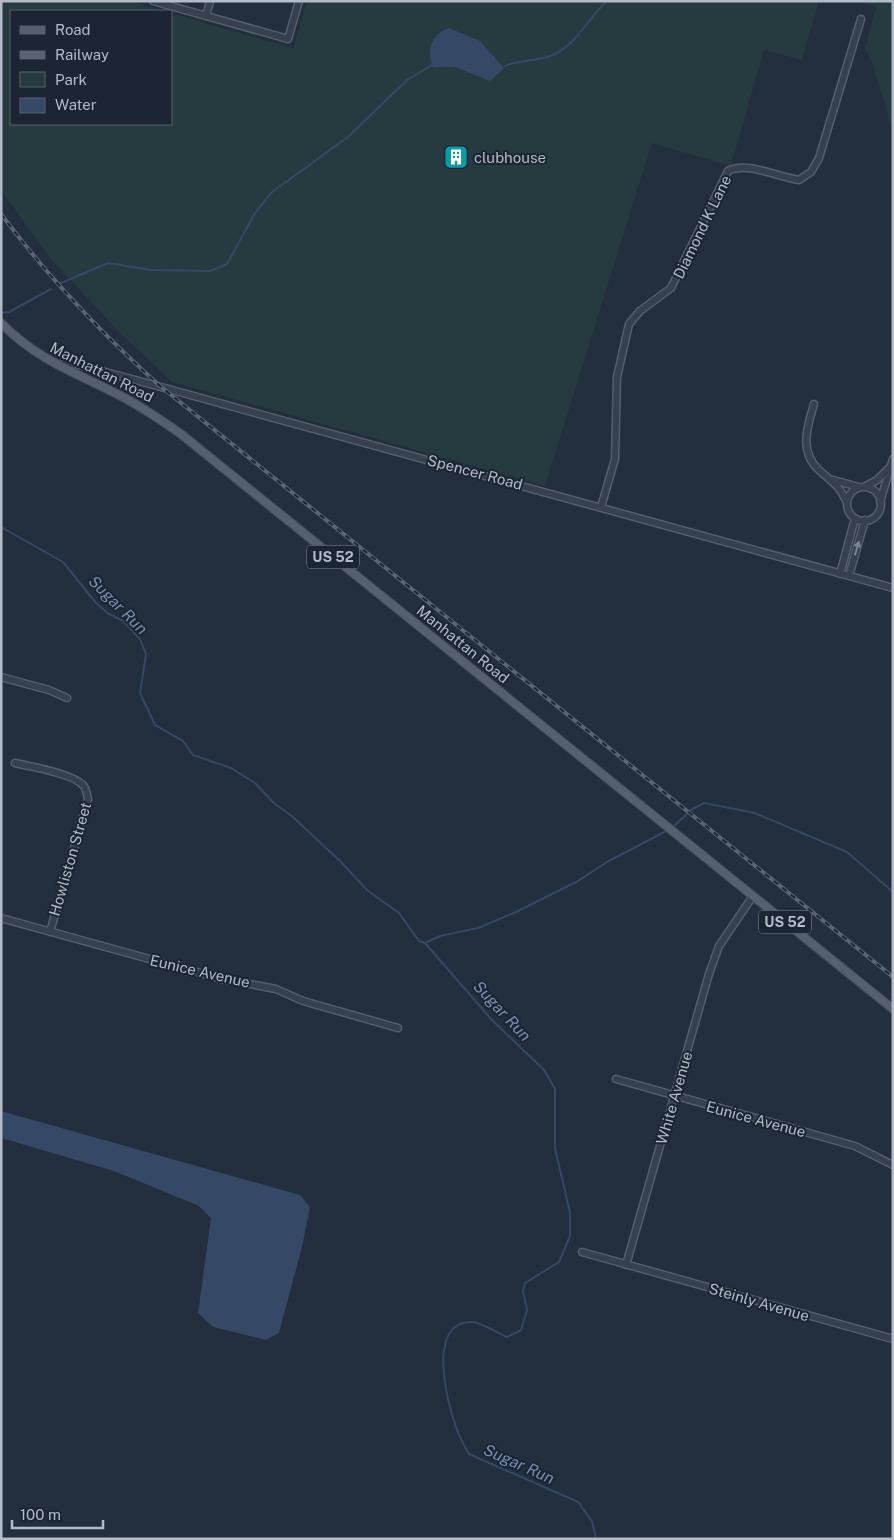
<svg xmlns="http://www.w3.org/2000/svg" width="894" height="1540" viewBox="0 0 894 1540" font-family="'Public Sans',sans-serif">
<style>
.green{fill:#253b3f}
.water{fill:#354866}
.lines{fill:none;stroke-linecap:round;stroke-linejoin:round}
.stream{stroke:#354866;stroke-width:2}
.minor-casing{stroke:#555e6c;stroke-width:9}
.major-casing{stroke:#404957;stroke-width:10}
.minor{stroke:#37404e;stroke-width:6}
.major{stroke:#555f6e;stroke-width:8}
.rail-casing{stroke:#596475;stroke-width:4}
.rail{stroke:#1c2533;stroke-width:2;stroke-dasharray:5.5;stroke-linecap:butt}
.oneway{fill:#7b8492}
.labels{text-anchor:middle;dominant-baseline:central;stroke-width:4;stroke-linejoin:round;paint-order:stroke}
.shield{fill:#1c2533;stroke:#868e9c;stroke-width:1}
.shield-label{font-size:14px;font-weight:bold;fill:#b3bbc9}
.poi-label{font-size:15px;fill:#b3bbc9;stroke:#1c2533;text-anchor:start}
.street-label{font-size:15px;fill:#b3bbc9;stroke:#1c2533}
.water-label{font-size:16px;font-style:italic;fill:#798fb2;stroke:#1c2533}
</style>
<rect width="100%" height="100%" fill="#232e3e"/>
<!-- green -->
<path class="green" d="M 1,1 L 131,1 L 165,11 L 11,11 L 11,124 L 171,124 L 171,13 L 293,48 L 307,1 L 819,1 L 802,60 L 764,50 L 731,166 L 652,143 L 545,486 L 172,382 L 119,332 L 50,258 L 1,190 Z
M 857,1 L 893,1 L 893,132 L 872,62 L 865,49 L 876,7 Z"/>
<!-- water -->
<path class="water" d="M 449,28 L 480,41 L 504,68 L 490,81 L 455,67 L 433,67 C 425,51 432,33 449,28 Z
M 1,1111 L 300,1195 L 310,1207 L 302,1247 L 279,1333 L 266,1340 L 213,1327 L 198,1313 L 211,1218 L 199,1206 L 114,1171 L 1,1138 Z"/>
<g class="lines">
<!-- stream -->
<path class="stream" d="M 505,66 C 521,59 537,62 553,55 C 578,43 587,19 607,1
M 61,283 L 108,263 L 151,270 L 210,271 L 227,264 L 255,213 L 272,192 L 348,137 L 407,80 L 432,65
M 1,313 L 9,312 L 51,289
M 1,527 L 63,562 L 96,603 L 109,614 L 123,621 L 140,639 L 146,654 L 140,693 L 155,725 L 183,741 L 193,755 L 231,768 L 255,783 L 274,803 L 293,817 L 341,862 L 367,890 L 399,913 L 419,941 L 425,943 L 492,1020 L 544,1070 L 555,1089 L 555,1148 L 570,1213 L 570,1236 L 559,1262 L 525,1283 L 523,1291 L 527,1310 L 521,1330 L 507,1337 C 497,1333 483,1323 472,1322 C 426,1321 447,1402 456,1427 C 459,1437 464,1445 469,1454 L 578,1502 L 592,1521 L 596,1539
M 672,828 L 691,810 L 704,803 L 755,813 L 847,852 L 893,892
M 425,943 L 440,936 L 478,928 L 516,912 L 578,881 L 607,862 L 668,830"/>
<!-- minor casing -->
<g class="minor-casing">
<path id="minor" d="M 153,1 L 288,39 L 299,1
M 206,16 L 210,1
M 57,365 L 72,363 L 150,384 L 893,588
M 814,404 C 807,427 799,452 819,470 C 833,483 839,485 847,503
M 833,480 L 859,487
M 864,487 L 877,480 L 890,467
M847 504a17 17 0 1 1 34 0a17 17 0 1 1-34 0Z
M 880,502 L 893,459
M 601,507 L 615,459 L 617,377 L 629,324 L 640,311 L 671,288 L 728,171 C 747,161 777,177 799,180 L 811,172 L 819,158 L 861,19
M 840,574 L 855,518
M 849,576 L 865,520
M 1,677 L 49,690 L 67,698
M 15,763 C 32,767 71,773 83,785 C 86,788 87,794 88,799 L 50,932
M 1,918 L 222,979 L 276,989 L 303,1001 L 398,1028
M 616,1079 L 855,1146 L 893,1165
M 582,1252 L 893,1339
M 626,1265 L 709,974 L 719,946 L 753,896"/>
</g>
<!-- major casing -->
<g class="major-casing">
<path id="major" d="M 1,323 C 39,361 73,371 119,395 C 141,406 161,420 181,434 L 893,1009"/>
</g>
<!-- minor -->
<use href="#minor" class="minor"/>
<!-- major -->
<use href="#major" class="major"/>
<!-- rail casing -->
<g class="rail-casing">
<path id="rail" d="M 1,214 C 48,277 101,333 160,386 L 893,977"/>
</g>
<!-- rail -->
<use href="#rail" class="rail"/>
</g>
<!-- one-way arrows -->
<defs><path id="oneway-solid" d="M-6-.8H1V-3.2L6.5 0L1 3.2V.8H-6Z" transform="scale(1.25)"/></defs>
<use class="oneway" href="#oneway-solid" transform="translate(857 548) rotate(-74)"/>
<!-- icons -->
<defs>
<g id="building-square" transform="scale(1.25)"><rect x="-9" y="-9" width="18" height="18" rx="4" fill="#0f9aa8" stroke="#1c2533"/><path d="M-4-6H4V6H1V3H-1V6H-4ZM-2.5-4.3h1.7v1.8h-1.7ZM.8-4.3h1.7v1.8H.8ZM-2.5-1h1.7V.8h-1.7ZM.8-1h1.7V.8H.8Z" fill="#fff"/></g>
</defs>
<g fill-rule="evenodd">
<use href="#building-square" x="456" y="157"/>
</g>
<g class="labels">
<!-- shield labels -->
<g class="shield">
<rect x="307" y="545.5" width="52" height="23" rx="4"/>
<rect x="759" y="910.5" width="52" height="23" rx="4"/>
</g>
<g class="shield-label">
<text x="333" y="557">US 52</text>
<text x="785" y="922">US 52</text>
</g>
<!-- poi labels -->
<g class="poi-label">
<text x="474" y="157">clubhouse</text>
</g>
<!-- street labels -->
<g class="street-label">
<text transform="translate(702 227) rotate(-64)">Diamond K Lane</text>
<text transform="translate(102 372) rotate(27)">Manhattan Road</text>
<text transform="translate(475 472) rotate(15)">Spencer Road</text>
<text transform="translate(463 644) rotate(39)">Manhattan Road</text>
<text transform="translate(70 859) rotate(-74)">Howliston Street</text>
<text transform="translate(200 971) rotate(13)">Eunice Avenue</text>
<text transform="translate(674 1098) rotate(-74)">White Avenue</text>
<text transform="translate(756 1119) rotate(15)">Eunice Avenue</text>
<text transform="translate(759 1302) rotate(16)">Steinly Avenue</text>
</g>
<!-- water labels -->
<g class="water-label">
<text transform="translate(118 605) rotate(45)">Sugar Run</text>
<text transform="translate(502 1011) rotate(47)">Sugar Run</text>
<text transform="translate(519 1464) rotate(24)">Sugar Run</text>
</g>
</g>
<!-- border -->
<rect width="894" height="1540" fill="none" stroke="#b3bbc9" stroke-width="5"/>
<!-- legend -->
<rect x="10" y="10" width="162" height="115" fill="#1c2533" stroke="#58616f"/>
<rect x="20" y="26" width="25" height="8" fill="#555f6e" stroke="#58616f"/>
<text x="55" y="35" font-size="15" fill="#b3bbc9">Road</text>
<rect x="20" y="51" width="25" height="8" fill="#596475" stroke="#58616f"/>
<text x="55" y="60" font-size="15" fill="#b3bbc9">Railway</text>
<rect x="20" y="72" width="25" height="15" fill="#253b3f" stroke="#58616f"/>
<text x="55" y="85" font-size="15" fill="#b3bbc9">Park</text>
<rect x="20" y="98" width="25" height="15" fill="#354866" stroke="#58616f"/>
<text x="55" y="110" font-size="15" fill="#b3bbc9">Water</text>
<!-- scale -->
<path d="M12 1520v8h91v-8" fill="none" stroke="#b3bbc9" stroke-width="2.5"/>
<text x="20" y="1520" font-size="15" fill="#b3bbc9" stroke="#1c2533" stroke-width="4" paint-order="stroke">100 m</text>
</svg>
